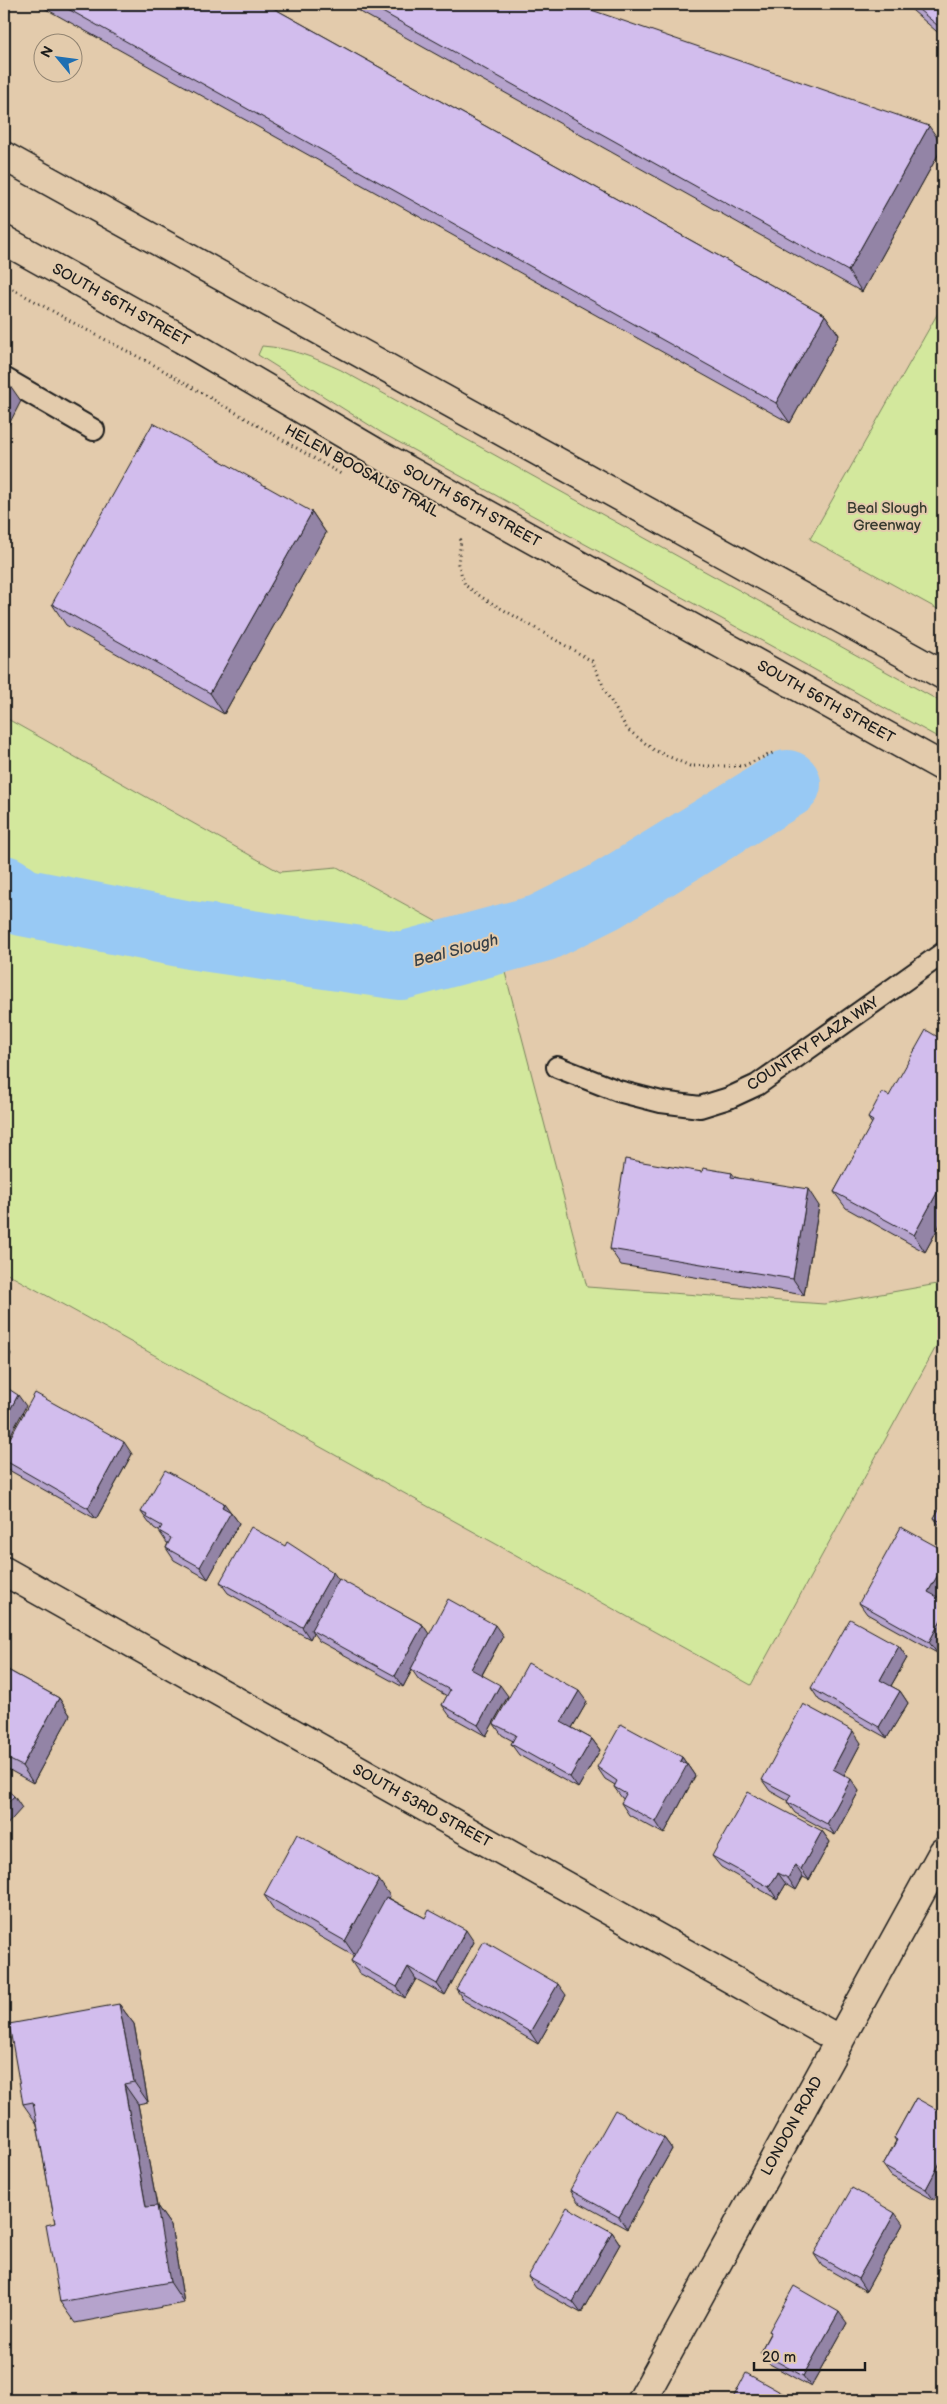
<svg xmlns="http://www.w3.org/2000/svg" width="947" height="2404" viewBox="0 0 947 2404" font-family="'Balsamiq Sans',sans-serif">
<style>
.green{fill:#d3e89d;stroke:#78825c}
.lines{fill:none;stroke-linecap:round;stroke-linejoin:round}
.river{stroke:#98c9f4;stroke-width:68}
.service-casing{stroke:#1c1c1c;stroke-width:24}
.minor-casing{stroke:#1c1c1c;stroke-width:31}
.secondary-casing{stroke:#1c1c1c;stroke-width:31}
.path{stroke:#1c1c1c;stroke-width:3;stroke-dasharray:1 4;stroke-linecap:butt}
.service{stroke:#e3cbac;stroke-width:20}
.minor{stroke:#e3cbac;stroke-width:28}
.secondary{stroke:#e3cbac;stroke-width:28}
.wall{fill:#b5a3cc;stroke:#1c1c1c}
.shaded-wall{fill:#9384a6;stroke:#1c1c1c}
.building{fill:#d2bded;stroke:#1c1c1c}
.labels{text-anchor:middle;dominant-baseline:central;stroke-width:4;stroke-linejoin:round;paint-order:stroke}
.street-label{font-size:15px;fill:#1c1c1c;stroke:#e3cbac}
.park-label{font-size:15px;fill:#373b2f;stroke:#e3cbac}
.water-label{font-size:16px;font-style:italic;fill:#353f47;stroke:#e3cbac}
</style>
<rect width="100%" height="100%" fill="#e3cbac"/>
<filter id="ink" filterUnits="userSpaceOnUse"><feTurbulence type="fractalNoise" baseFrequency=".02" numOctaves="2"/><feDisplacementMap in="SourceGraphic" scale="10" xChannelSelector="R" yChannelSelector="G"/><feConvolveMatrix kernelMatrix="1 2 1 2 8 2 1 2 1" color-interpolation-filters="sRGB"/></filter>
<g filter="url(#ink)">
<!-- green -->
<path class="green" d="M 943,304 L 943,612 L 810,539 Z
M 262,346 C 291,348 315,358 341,370 L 943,703 L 943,740 L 382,433 L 258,355 Z
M 4,717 L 280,872 L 337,867 L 501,957 L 587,1287 L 824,1304 L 943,1283 L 943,1334 L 751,1685 L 4,1272 Z"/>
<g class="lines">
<!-- river -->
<path class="river" d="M 4,889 L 22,902 L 190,935 L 401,966 L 542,928 L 604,897 L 787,784"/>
<!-- service casing -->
<g class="service-casing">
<path id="service" d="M 4,378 L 94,430
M 557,1067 L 618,1091 L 661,1102 L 700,1107 L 729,1098 L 757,1085 L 943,953"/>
</g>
<!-- minor casing -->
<g class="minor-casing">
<path id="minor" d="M 4,1571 L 840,2040
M 642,2400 L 943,1852"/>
</g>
<!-- secondary casing -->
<g class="secondary-casing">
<path id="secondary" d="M 4,156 L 943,675
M 4,240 L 182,339 L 375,452 L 943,767"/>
</g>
<!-- path -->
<path class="path" d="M 4,284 L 81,327 L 154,365 L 341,474
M 460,539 L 461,540 L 458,564 L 465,585 L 483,598 L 592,661 L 607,694 L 627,729 L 654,750 L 690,766 L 743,766 L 775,752"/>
<!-- service -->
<use href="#service" class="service"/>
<!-- minor -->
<use href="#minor" class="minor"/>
<!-- secondary -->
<use href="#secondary" class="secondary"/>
</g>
<!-- wall -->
<path class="wall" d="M 37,4 L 266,4 L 825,315 L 839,335 L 790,423 Z
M 346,4 L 574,4 L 943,146 L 862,292 Z
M 905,4 L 943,4 L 943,37 Z
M 312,512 L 326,533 L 224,714 L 66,625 L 52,604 Z
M 943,1040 L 943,1219 L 925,1252 L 846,1208 L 834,1192 L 872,1124 L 868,1118 Z
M 702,1172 L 732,1173 L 735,1177 L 819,1206 L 804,1295 L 621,1265 L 610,1249 Z
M 4,1449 L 132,1454 L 96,1519 L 7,1469 L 4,1464 Z
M 943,1502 L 943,1530 L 934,1518 Z
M 230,1511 L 239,1523 L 208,1579 L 174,1560 L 166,1548 L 168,1543 L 167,1543 L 159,1531 L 154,1528 L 151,1524 L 149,1523 L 141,1512 Z
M 943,1550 L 943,1591 L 939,1598 L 937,1653 L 867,1614 L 859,1603 Z
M 339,1580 L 423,1625 L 429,1635 L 503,1636 L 482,1675 L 508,1696 L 486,1736 L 450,1716 L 442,1705 L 447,1696 L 419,1680 L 412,1670 L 403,1687 L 319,1641 L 313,1633 L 310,1639 L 228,1593 L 220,1582 Z
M 899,1646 L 907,1658 L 891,1686 L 900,1691 L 908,1703 L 887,1738 L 819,1700 L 811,1688 Z
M 4,1668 L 59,1698 L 70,1715 L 33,1783 L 4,1767 Z
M 587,1702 L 572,1728 L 592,1739 L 600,1750 L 578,1788 L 519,1755 L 511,1744 L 513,1741 L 502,1735 L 494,1724 Z
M 861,1743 L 844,1775 L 859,1791 L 835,1835 L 795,1813 L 787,1802 L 788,1801 L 770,1791 L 762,1780 Z
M 682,1757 L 695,1776 L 664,1834 L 629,1815 L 621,1803 L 624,1799 L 622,1798 L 614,1787 L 615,1785 L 605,1779 L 597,1767 Z
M 822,1831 L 830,1842 L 809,1880 L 803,1877 L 796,1890 L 786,1884 L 777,1899 L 721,1867 L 712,1856 Z
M 264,1895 L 390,1896 L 389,1898 L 425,1918 L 474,1942 L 445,1995 L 416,1979 L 405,1998 L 359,1973 L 351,1961 L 354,1956 L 275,1911 Z
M 456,1989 L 566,1995 L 538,2044 L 464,2001 Z
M 119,2004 L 134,2024 L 148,2102 L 138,2104 L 157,2206 L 171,2226 L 184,2303 L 75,2323 L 60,2302 L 55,2223 L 37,2124 L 23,2104 Z
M 943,2059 L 943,2079 L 937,2070 Z
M 916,2098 L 934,2200 L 891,2176 L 883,2165 L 896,2141 L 894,2138 Z
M 664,2138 L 672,2149 L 627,2229 L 578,2202 L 570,2190 Z
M 903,2224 L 866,2291 L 822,2266 L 814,2254 Z
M 612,2232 L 620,2244 L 581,2313 L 536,2288 L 528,2277 Z
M 847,2323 L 811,2387 L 768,2363 L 760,2352 L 770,2333 L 769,2331 Z"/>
<!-- shaded-wall -->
<path class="shaded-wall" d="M 929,126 L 943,146 L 862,292 L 848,271 Z
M 825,315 L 839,335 L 790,423 L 776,403 Z
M 7,381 L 21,401 L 4,434 L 4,387 Z
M 312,512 L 326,533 L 224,714 L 210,693 Z
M 943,1182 L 943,1219 L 925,1252 L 914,1235 Z
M 808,1189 L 819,1206 L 804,1295 L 793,1279 Z
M 4,1342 L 11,1354 L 4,1367 Z
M 18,1395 L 26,1406 L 4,1447 L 4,1421 Z
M 124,1442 L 132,1454 L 96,1519 L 88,1508 Z
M 224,1503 L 239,1523 L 208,1579 L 200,1567 Z
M 943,1566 L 943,1591 L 936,1604 L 928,1592 Z
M 333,1572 L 341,1583 L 311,1630 L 313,1633 L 310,1639 L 302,1627 Z
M 943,1616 L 943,1642 L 937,1653 L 929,1642 Z
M 423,1625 L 431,1637 L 411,1669 L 412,1670 L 403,1687 L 395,1676 Z
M 495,1625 L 503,1636 L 479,1680 L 471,1669 Z
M 899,1646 L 907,1658 L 888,1691 L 880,1680 Z
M 500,1685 L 508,1696 L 486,1736 L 478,1725 Z
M 579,1691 L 587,1702 L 569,1733 L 561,1722 Z
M 900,1691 L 908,1703 L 887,1738 L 879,1727 Z
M 59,1698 L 70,1715 L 33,1783 L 22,1766 Z
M 853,1731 L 861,1743 L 841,1781 L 833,1769 Z
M 592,1739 L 600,1750 L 578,1788 L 570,1777 Z
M 682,1757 L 695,1776 L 664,1834 L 656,1822 Z
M 851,1779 L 859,1791 L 835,1835 L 827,1824 Z
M 14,1796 L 22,1808 L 4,1828 L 4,1807 Z
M 822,1831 L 830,1842 L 809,1880 L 801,1869 Z
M 795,1865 L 803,1877 L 796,1890 L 788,1878 Z
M 778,1873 L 786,1884 L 777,1899 L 769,1887 Z
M 379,1880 L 390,1896 L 356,1957 L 345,1941 Z
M 466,1930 L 474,1942 L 445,1995 L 437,1984 Z
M 408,1967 L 416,1979 L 405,1998 L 397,1987 Z
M 558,1984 L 566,1995 L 538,2044 L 530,2032 Z
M 119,2004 L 134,2024 L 148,2102 L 134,2082 Z
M 124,2084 L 138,2104 L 157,2206 L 171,2226 L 184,2303 L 170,2282 L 146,2207 Z
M 664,2138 L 672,2149 L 627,2229 L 619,2217 Z
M 943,2157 L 943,2183 L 934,2200 L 926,2189 Z
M 895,2213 L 903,2224 L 866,2291 L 858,2279 Z
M 612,2232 L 620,2244 L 581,2313 L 573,2302 Z
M 839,2312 L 847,2323 L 811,2387 L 803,2376 Z"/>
<!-- building -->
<path class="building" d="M 59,4 L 266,4 L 825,315 L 776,403 Z
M 368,4 L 574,4 L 929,126 L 848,271 Z
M 912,4 L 943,4 L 943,30 Z
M 4,379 L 7,381 L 4,387 Z
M 153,423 L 312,512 L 210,693 L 52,604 Z
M 926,1030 L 943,1040 L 943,1182 L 914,1235 L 834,1192 L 873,1121 L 868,1118 L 882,1092 L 889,1096 Z
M 625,1159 L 702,1172 L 703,1168 L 732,1173 L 731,1177 L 808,1189 L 793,1279 L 610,1249 Z
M 4,1386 L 18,1395 L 4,1421 Z
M 35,1393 L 124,1442 L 88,1508 L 4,1460 L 4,1449 Z
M 165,1470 L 224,1503 L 222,1507 L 231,1512 L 200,1567 L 166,1548 L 171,1538 L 159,1531 L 162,1526 L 146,1517 L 147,1515 L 141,1512 Z
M 943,1502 L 943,1523 L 934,1518 Z
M 251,1527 L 285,1546 L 287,1542 L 333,1572 L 302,1627 L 220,1582 Z
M 901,1527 L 943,1550 L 943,1566 L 928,1592 L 943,1600 L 943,1616 L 929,1642 L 859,1603 Z
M 339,1579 L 423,1625 L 395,1676 L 311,1630 Z
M 448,1599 L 495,1625 L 471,1669 L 500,1685 L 478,1725 L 442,1705 L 450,1690 L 411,1669 Z
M 850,1619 L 899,1646 L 880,1680 L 900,1691 L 879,1727 L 811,1688 Z
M 528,1663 L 579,1691 L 561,1722 L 592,1739 L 570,1777 L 511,1744 L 516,1735 L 494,1724 Z
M 4,1668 L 59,1698 L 22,1766 L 4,1757 Z
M 803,1704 L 853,1731 L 833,1769 L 851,1779 L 827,1824 L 787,1802 L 791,1795 L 762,1780 Z
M 621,1724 L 682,1757 L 680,1761 L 687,1765 L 656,1822 L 621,1803 L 626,1794 L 614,1787 L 617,1781 L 597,1767 Z
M 4,1787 L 14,1796 L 4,1807 Z
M 748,1792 L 822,1831 L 801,1869 L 795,1865 L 788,1878 L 778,1873 L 769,1887 L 712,1856 Z
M 297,1834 L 379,1880 L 345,1941 L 264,1895 Z
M 386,1897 L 425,1918 L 429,1910 L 466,1930 L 437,1984 L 408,1967 L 397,1987 L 351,1961 Z
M 484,1941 L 558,1984 L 530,2032 L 456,1989 Z
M 119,2004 L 134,2082 L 124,2084 L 146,2207 L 157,2206 L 170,2282 L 60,2302 L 46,2225 L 55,2223 L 33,2102 L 23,2104 L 9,2024 Z
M 943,2059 L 943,2073 L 937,2070 Z
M 916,2098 L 943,2113 L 943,2157 L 926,2189 L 883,2165 L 897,2140 L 894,2138 Z
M 615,2110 L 664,2138 L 619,2217 L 570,2190 Z
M 852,2188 L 895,2213 L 858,2279 L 814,2254 Z
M 567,2207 L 612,2232 L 573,2302 L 528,2277 Z
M 794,2286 L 839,2312 L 803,2376 L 760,2352 L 771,2332 L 769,2331 Z
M 746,2373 L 791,2398 L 790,2400 L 732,2400 Z"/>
</g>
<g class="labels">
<!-- street labels -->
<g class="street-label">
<text transform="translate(121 305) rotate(29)">SOUTH 56TH STREET</text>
<text transform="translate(362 471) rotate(29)">HELEN BOOSALIS TRAIL</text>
<text transform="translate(472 506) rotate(29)">SOUTH 56TH STREET</text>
<text transform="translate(826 702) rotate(29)">SOUTH 56TH STREET</text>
<text transform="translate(813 1044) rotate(-34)">COUNTRY PLAZA WAY</text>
<text transform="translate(422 1806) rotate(29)">SOUTH 53RD STREET</text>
<text transform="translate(792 2126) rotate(-61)">LONDON ROAD</text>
</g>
<!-- park labels -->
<g class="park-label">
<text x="887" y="508">Beal Slough<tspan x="887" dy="17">Greenway</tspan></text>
</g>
<!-- water labels -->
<g class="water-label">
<text transform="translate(456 951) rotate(-15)">Beal Slough</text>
</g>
</g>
<!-- margin -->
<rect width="947" height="2404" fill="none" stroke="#e3cbac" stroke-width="20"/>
<rect x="10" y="10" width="927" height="2384" fill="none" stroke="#1c1c1c" stroke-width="2" filter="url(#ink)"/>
<!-- north arrow -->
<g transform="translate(58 58) rotate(299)"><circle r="24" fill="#e3cbac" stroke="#938572"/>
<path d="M0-4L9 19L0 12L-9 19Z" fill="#1f6fb2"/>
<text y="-8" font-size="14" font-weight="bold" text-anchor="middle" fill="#1c1c1c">N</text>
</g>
<!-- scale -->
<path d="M754 2362v8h111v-8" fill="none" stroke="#1c1c1c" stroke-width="2.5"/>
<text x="762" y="2362" font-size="15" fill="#1c1c1c" stroke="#e3cbac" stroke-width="4" paint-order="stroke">20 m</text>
</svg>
